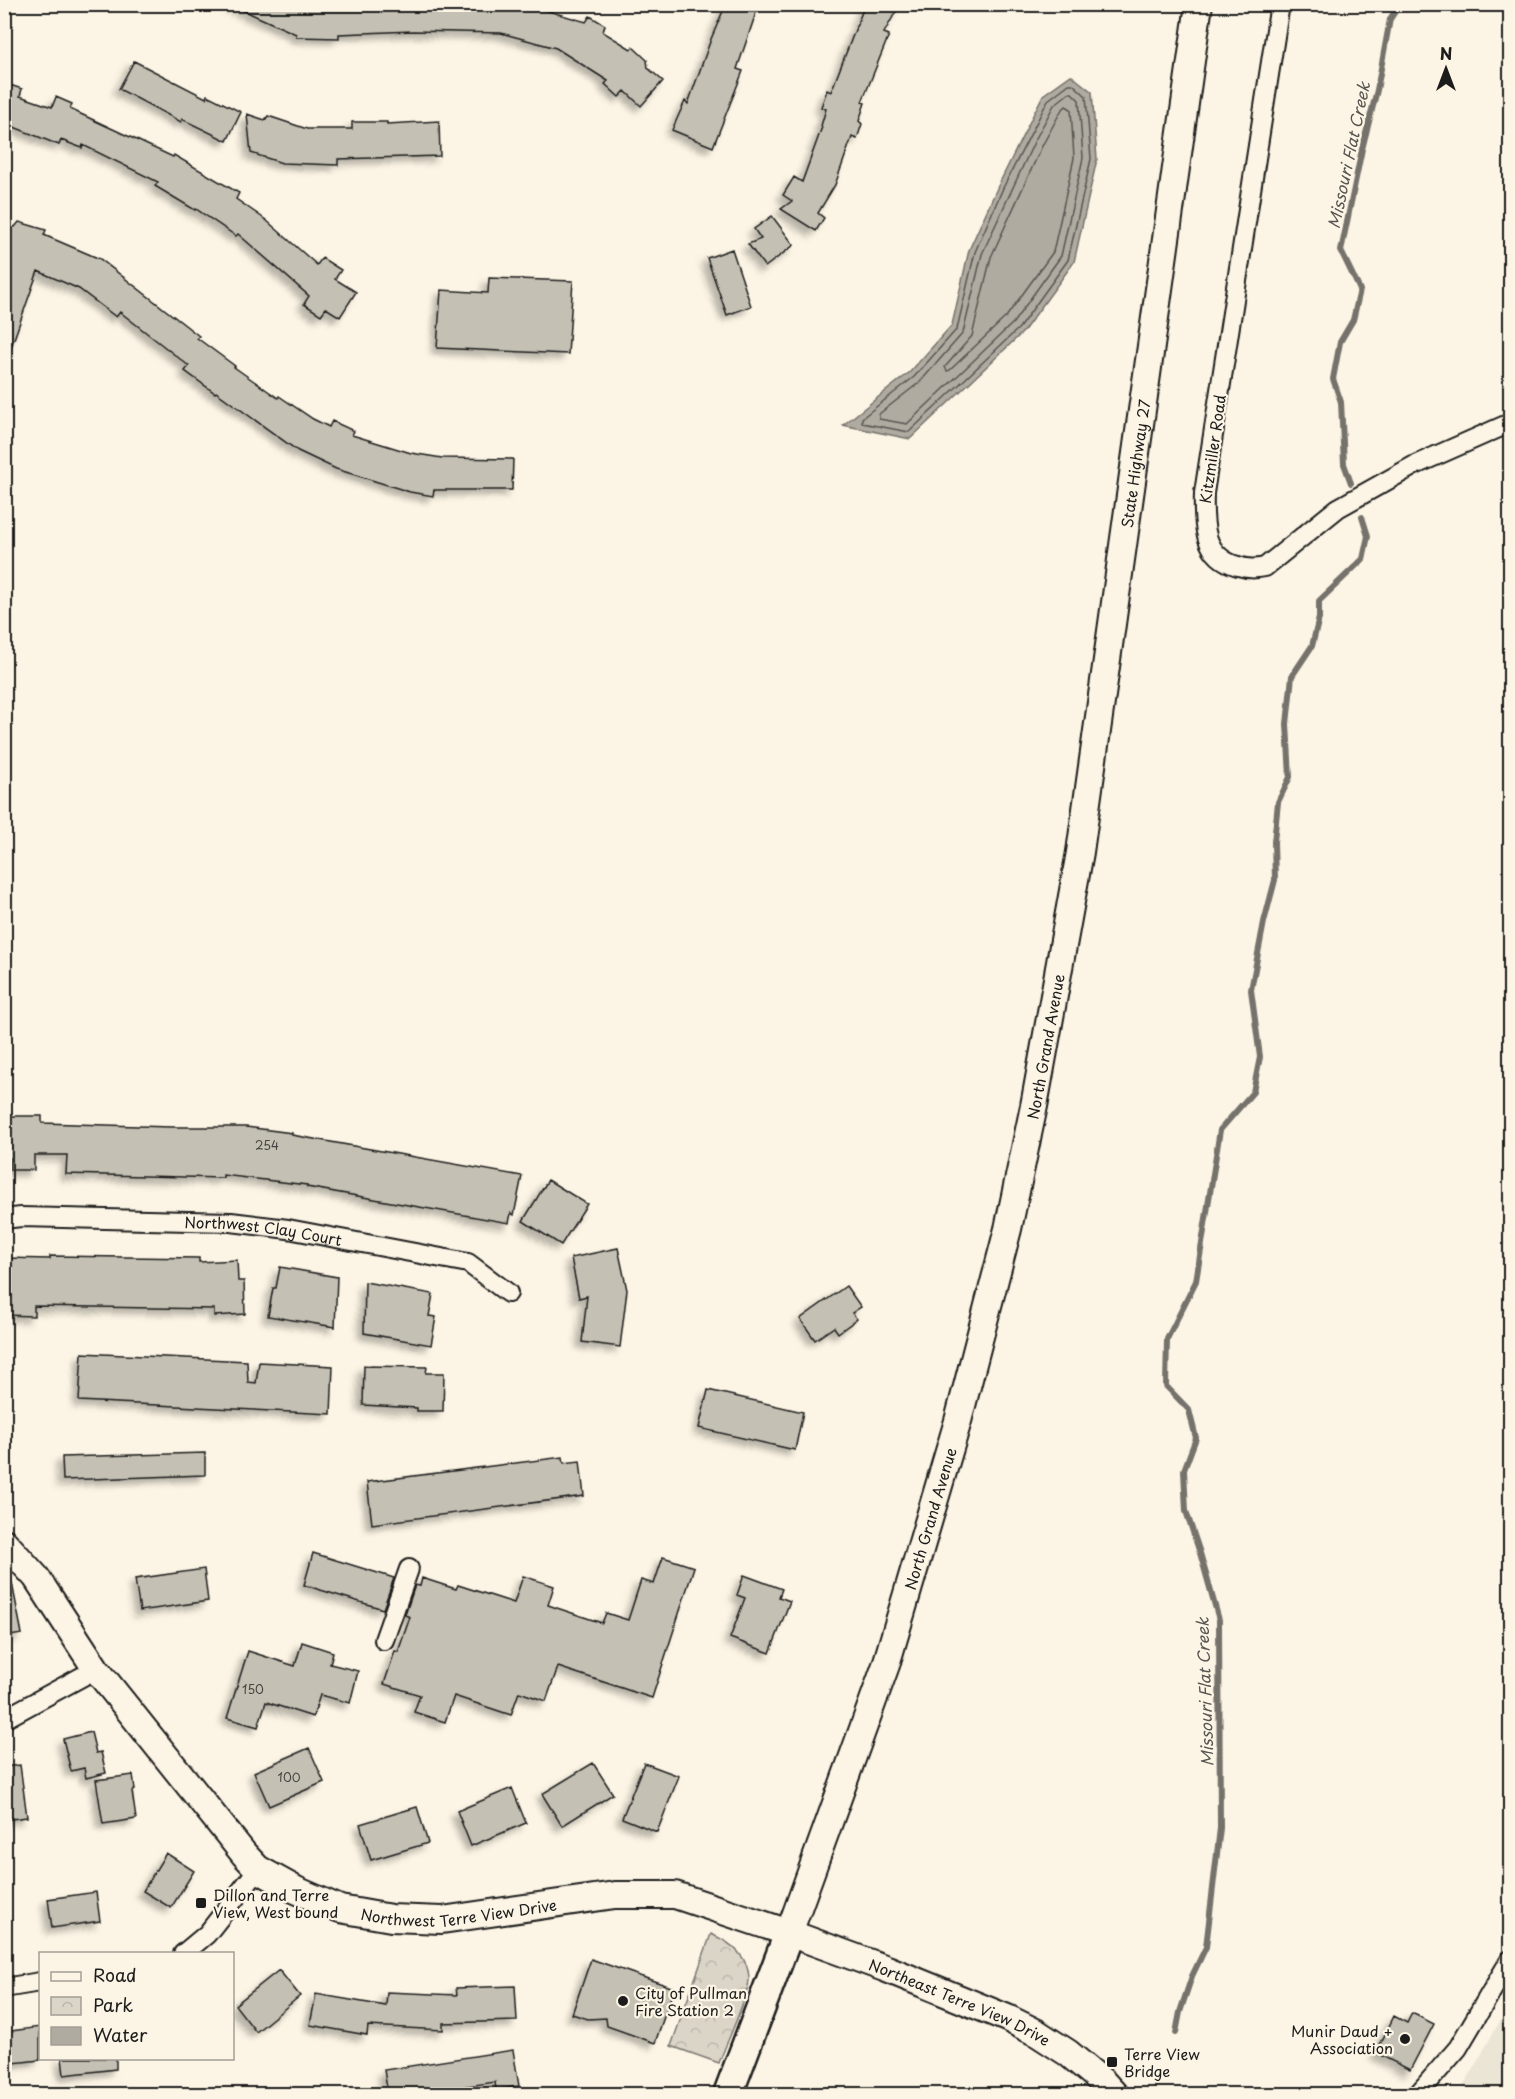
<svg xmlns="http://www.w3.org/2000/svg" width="1515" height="2099" viewBox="0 0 1515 2099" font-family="'Playpen Sans',sans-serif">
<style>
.built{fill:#ebe5d6}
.park{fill:url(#park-crowns);stroke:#7c7872;stroke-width:1.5}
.water{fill:#b0aba1;stroke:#75726c;stroke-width:1.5}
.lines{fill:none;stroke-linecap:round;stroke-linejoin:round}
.shore{stroke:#575551;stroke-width:1.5}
.stream{stroke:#75726c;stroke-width:6}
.building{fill:#c4c0b3;stroke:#1c1c1c;stroke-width:1.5;filter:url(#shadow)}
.street-casing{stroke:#1c1c1c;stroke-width:22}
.secondary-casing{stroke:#1c1c1c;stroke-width:30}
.primary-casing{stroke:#1c1c1c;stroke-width:33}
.street{stroke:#fcf5e5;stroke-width:18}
.secondary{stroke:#fcf5e5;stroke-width:26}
.primary{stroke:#fcf5e5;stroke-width:28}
.poi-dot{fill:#1c1c1c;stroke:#fcf5e5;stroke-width:2}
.labels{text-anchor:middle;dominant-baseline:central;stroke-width:4.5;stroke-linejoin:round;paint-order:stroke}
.number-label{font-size:12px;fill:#464542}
.street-label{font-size:15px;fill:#1c1c1c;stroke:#fcf5e5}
.poi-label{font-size:15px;fill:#1c1c1c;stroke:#fcf5e5;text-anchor:start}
.water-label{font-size:16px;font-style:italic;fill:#575551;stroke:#fcf5e5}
</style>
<defs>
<pattern id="park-crowns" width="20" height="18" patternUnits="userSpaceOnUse" patternTransform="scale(1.5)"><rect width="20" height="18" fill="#dbd5c8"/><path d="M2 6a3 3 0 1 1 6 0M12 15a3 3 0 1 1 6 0" fill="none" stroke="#bbb6ab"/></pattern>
<filter id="shadow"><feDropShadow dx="-5.5" dy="5.5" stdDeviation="3" flood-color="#0004"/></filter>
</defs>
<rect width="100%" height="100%" fill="#fcf5e5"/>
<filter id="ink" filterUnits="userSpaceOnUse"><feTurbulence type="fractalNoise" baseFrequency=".0167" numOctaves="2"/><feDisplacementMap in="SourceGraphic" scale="12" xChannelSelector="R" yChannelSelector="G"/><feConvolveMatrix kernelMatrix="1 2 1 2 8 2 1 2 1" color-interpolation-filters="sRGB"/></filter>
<g filter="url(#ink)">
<!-- built -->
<path class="built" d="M 1510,2003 L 1510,2094 L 1459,2094 Z"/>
<!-- park -->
<path class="park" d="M 711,1934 C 730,1942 748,1956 749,1978 C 750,1993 725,2046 719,2063 L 671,2046 Z"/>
<!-- water -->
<path class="water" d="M 1071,75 L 1092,92 L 1097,159 L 1074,262 L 1023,332 L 910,439 L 843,425 L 910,372 L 952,325 L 969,250 L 998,186 L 1043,95 Z"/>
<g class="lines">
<!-- shore -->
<path class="shore" d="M 1069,84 L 1073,84 L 1086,96 L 1091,159 L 1068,260 L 1019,328 L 909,432 L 862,423 L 862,418 L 914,377 L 957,329 L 975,252 L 1003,188 L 1048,100 Z
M 1069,93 L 1072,93 L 1079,100 L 1083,158 L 1061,256 L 1013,323 L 907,424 L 879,419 L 879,414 L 920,382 L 963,333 L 982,254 L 1035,140 L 1054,105 Z
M 1066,106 L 1071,109 L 1074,158 L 1053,252 L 1006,317 L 950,370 L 947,371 L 945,367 L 972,336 L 991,257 L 1043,144 L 1061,111 Z"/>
<!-- stream -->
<path class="stream" d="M 1351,483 L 1344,464 L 1341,402 L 1333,379 L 1340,342 L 1353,320 L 1360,290 L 1341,251 L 1362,149 L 1377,90 L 1390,19 L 1400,4
M 1176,2033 L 1180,2012 L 1192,1976 L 1206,1947 L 1220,1828 L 1219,1620 L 1200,1553 L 1186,1511 L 1184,1470 L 1196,1438 L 1189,1410 L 1166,1386 L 1167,1339 L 1196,1281 L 1220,1130 L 1253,1092 L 1260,1057 L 1251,990 L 1264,922 L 1275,880 L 1274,842 L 1278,802 L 1290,777 L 1287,724 L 1292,676 L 1312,646 L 1319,618 L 1319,601 L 1363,559 L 1368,536 L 1362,517"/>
</g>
<!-- building -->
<path class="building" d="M 229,4 L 524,4 L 586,22 L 590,16 L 605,25 L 603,32 L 631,49 L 633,47 L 647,60 L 648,68 L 663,81 L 641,106 L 625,91 L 619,97 L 605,84 L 608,81 L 556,48 L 501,33 L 413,31 L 339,34 L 339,38 L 296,37 L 296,34 Z
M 726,4 L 759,4 L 737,69 L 743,71 L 713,147 L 672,130 L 685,101 L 688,104 L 711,39 Z
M 865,4 L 900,4 L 884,33 L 889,35 L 862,102 L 865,103 L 859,121 L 862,124 L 857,139 L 852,137 L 835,185 L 818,213 L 824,218 L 816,231 L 781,209 L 792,201 L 783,195 L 794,177 L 802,182 L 822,127 L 821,126 L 826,109 L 821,107 L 827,90 L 831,92 Z
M 134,61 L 206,98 L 207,95 L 241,112 L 227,141 L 182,119 L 181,122 L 119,89 Z
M 4,83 L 22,89 L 20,96 L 52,107 L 56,97 L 72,104 L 70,109 L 173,157 L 174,155 L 239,193 L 236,199 L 266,220 L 317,265 L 322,258 L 341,270 L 335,279 L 356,292 L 340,317 L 326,308 L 321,315 L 304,304 L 309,296 L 238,234 L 236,236 L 196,209 L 195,210 L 155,186 L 158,182 L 83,145 L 82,148 L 61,140 L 59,145 L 9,125 L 7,132 L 4,131 Z
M 247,114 L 265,120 L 268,116 L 307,129 L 352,129 L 352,122 L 387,122 L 387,124 L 439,121 L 440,156 L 338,159 L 338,165 L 282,163 L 251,153 Z
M 772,216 L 794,245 L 765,267 L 748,244 L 761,239 L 754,229 Z
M 19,222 L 46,230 L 44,235 L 100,259 L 199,336 L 197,338 L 235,366 L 234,367 L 278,398 L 279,396 L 313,419 L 329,427 L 332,421 L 354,431 L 352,435 L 411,453 L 442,458 L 513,459 L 512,490 L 434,490 L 433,496 L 410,492 L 336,469 L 298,451 L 216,392 L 215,393 L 185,371 L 189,366 L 120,312 L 116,317 L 79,289 L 38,271 L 7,359 L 4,359 L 4,224 L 15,227 Z
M 732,249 L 751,306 L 727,315 L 707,258 Z
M 489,278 L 573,281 L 568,354 L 437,348 L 441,290 L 488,293 Z
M 4,1116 L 42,1116 L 42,1123 L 170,1127 L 246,1127 L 292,1133 L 292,1135 L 522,1176 L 514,1215 L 511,1213 L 509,1223 L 307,1187 L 307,1185 L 223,1175 L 223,1178 L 66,1174 L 67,1155 L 34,1155 L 34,1170 L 10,1170 L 10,1158 L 4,1158 Z
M 548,1180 L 587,1204 L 561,1245 L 523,1221 Z
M 618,1248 L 627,1290 L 620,1347 L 582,1342 L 587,1296 L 579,1298 L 571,1258 Z
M 50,1256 L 199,1258 L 199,1262 L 237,1260 L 238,1281 L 244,1281 L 245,1314 L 214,1316 L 214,1309 L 34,1306 L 34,1316 L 4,1315 L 4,1258 L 50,1259 Z
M 280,1267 L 337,1277 L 335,1327 L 268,1316 L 273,1288 L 276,1288 Z
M 365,1282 L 433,1294 L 429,1316 L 436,1317 L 431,1345 L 364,1333 Z
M 846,1286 L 861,1307 L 852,1313 L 857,1319 L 838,1333 L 834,1327 L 815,1340 L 800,1319 Z
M 82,1353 L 247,1361 L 248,1382 L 256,1383 L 259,1362 L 333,1366 L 331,1414 L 79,1401 Z
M 364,1366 L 427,1367 L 426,1373 L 444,1373 L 443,1411 L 417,1411 L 417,1408 L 363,1405 Z
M 708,1390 L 803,1412 L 795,1450 L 699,1428 Z
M 205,1453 L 205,1475 L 63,1480 L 62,1457 Z
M 563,1457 L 564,1463 L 580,1461 L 584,1496 L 372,1524 L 367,1482 Z
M 313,1553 L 394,1578 L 383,1609 L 304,1585 Z
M 663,1557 L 694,1567 L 652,1698 L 558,1667 L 546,1701 L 519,1692 L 511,1715 L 454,1696 L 445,1722 L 414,1712 L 420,1695 L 384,1684 L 395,1651 L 398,1652 L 410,1617 L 405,1615 L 415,1585 L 420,1586 L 422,1578 L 456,1589 L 458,1585 L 514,1603 L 523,1576 L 554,1586 L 548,1605 L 602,1623 L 606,1613 L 628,1620 L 641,1580 L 654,1584 Z
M 204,1569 L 208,1601 L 140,1611 L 135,1579 Z
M 744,1575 L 782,1589 L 779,1597 L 790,1601 L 770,1653 L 730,1638 L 745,1598 L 737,1595 Z
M 12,1583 L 22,1634 L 4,1637 L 4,1584 Z
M 302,1642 L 333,1652 L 330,1664 L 358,1671 L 350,1703 L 320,1695 L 313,1717 L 266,1702 L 258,1727 L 227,1718 L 248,1651 L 295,1666 Z
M 91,1732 L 96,1753 L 101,1752 L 106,1773 L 86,1778 L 84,1768 L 71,1771 L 63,1739 Z
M 309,1748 L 324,1782 L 269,1806 L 254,1772 Z
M 593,1763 L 613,1794 L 562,1826 L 542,1794 Z
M 644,1763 L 679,1776 L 657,1832 L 622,1818 Z
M 20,1765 L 27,1817 L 4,1820 L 4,1767 Z
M 133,1775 L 135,1790 L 132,1791 L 136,1819 L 103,1824 L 96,1780 Z
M 512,1788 L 526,1823 L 471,1846 L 457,1811 Z
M 417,1807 L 428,1843 L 371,1860 L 360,1824 Z
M 166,1853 L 194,1871 L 171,1908 L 143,1891 Z
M 96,1892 L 100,1921 L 52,1928 L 48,1899 Z
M 591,1959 L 674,1988 L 655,2043 L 607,2026 L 606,2018 L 588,2019 L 572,2014 Z
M 279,1970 L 300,1996 L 256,2032 L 235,2005 Z
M 515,1986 L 517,2021 L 443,2023 L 443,2030 L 368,2026 L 367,2035 L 310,2025 L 316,1994 L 386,2006 L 387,1992 L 457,1995 L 456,1988 Z
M 1412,2013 L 1434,2024 L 1410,2070 L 1376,2053 L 1394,2016 L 1407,2023 Z
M 40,2027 L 40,2060 L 4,2064 L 4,2032 Z
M 513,2050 L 519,2086 L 496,2090 L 495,2082 L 439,2090 L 440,2094 L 388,2094 L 384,2070 Z
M 62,2058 L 116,2058 L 116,2069 L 64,2075 Z"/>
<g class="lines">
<!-- street casing -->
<g class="street-casing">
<g id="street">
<path d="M 1280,4 L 1204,493 C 1203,524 1203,557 1238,566 C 1248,569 1254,569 1265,567 L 1338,508 L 1415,465 L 1510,423"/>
<path id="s1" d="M 4,1219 L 21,1217 L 231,1222 L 288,1229 L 468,1263 L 508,1293"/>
<path d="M 384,1640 L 409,1569"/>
<path d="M 4,1719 L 96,1669"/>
<path d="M 183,1954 L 207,1934 L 258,1869"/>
<path d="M 4,1988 L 40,1982"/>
<path d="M 1418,2094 L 1458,2048 L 1510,1960"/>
</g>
</g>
<!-- secondary casing -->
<g class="secondary-casing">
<g id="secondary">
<path id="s2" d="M 4,1542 L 36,1577 L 96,1669 L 244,1854 L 258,1869 L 296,1890 L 340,1909 L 391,1918 L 442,1920 L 615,1895 L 675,1895 L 789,1933 L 887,1969 L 1007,2018 L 1037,2033 L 1068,2053 L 1103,2082 L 1114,2094"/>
<path id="s3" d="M 789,1933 L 886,1665 L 958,1421 L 1008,1229 L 1034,1106 L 1080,852 L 1199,4"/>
</g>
</g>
<!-- primary casing -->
<g class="primary-casing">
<path id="primary" d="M 728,2094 L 789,1933"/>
</g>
<!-- street -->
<use href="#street" class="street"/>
<!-- secondary -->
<use href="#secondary" class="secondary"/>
<!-- primary -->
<use href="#primary" class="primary"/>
</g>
</g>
<!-- markers -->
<g class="poi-dot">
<rect x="195" y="1897" width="12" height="12" rx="3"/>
<circle cx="623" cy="2001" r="6"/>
<circle cx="1405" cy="2039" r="6"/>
<rect x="1106" y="2056" width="12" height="12" rx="3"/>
</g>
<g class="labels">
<!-- number labels -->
<g class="number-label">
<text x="267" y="1145">254</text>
<text x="253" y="1689">150</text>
<text x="289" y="1777">100</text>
</g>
<!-- street labels -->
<g class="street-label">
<text transform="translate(1212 449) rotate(-82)">Kitzmiller Road</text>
<text stroke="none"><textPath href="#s3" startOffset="1514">State Highway 27</textPath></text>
<text stroke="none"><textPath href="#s3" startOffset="924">North Grand Avenue</textPath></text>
<text stroke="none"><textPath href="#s1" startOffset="260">Northwest Clay Court</textPath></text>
<text stroke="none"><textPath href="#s3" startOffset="438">North Grand Avenue</textPath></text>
<text stroke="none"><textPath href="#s2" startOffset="626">Northwest Terre View Drive</textPath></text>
<text stroke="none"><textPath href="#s2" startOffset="1148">Northeast Terre View Drive</textPath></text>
</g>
<!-- poi labels -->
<g class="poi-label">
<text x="213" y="1894">Dillon and Terre<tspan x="213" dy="17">View, West bound</tspan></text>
<text x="635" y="1992">City of Pullman<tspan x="635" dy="17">Fire Station 2</tspan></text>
<text x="1393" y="2030" text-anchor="end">Munir Daud +<tspan x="1393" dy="17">Association</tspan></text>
<text x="1124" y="2053">Terre View<tspan x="1124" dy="17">Bridge</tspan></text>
</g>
<!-- water labels -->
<g class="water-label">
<text transform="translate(1348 155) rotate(-78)">Missouri Flat Creek</text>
<text transform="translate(1204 1692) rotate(-92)">Missouri Flat Creek</text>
</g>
</g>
<!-- margin -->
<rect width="1515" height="2099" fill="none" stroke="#fcf5e5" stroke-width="24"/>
<rect x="12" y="12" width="1491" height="2075" fill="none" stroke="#1c1c1c" stroke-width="2" filter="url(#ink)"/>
<!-- legend -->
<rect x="39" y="1952" width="195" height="108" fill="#fcf5e5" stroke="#a29e95" stroke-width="1.5"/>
<rect x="51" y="1972" width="30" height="9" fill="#fcf5e5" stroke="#a29e95" stroke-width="1.5"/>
<text x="93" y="1982" font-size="18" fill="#1c1c1c">Road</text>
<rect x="51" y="1997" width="30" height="18" fill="url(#park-crowns)" stroke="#a29e95" stroke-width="1.5"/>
<text x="93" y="2012" font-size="18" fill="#1c1c1c">Park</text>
<rect x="51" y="2027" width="30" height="18" fill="#b0aba1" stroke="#a29e95" stroke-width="1.5"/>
<text x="93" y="2042" font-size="18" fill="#1c1c1c">Water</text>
<!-- north arrow -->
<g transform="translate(1446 69)" stroke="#fcf5e5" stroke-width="4.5" paint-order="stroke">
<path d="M0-4.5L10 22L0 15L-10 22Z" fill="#1c1c1c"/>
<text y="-9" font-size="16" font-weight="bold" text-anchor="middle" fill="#1c1c1c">N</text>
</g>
</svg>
